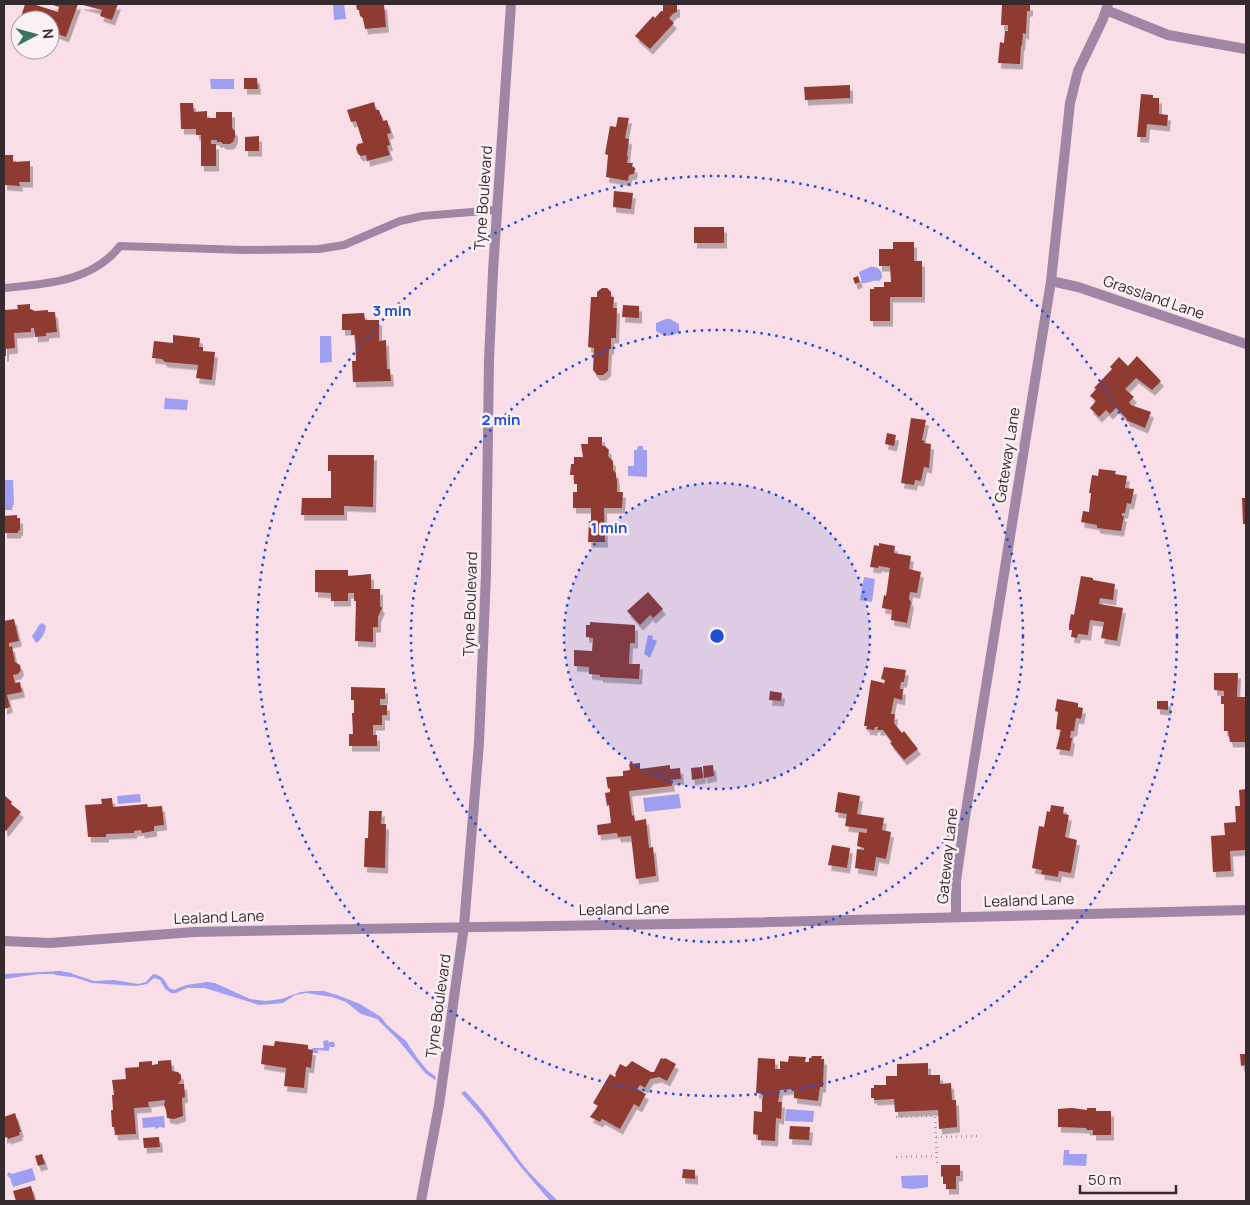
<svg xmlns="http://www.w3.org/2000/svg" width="1250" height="1205" viewBox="0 0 1250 1205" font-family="Manrope,sans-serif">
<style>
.water{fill:#a09ef1}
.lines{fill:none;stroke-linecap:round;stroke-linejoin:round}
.stream{stroke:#a09ef1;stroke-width:4}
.building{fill:#903a31;filter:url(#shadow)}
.path{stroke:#ae99a1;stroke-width:2.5;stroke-dasharray:1 4;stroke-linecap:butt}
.service{stroke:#9f86a5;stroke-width:8}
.minor{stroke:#9f86a5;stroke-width:10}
.tertiary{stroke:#9f86a5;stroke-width:10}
.ring{fill:none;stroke:#1d4ed8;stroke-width:2.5;stroke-dasharray:2.5 5}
.labels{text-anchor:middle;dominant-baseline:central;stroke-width:5;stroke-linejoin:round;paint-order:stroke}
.street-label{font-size:15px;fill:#352b2e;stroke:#fbf0f4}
.centre{fill:#1d4ed8;stroke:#fbf0f4;stroke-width:2.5}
.ring-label{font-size:15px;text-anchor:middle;font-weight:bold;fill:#1d4ed8;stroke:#fbf0f4;stroke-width:5;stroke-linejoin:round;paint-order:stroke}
</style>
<defs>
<filter id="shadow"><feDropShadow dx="3" dy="5.5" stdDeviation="0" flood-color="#0004"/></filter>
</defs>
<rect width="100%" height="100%" fill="#f9dee8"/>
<!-- water -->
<path class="water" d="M 333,4 L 344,4 L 346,19 L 334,20 Z
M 210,79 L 234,79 L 234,89 L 211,89 Z
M 870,267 C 877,266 883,270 882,278 L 879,281 C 870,280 868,284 862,283 L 859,272 Z
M 666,319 L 670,319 L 679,324 L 679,332 C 671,337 664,337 656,331 L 656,323 Z
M 320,336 L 331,336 L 332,362 L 320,363 Z
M 165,398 L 188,400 L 187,410 L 164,409 Z
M 638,446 L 643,446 L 643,450 L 647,450 L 647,477 L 628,476 L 628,466 L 634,466 L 634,450 L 637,450 Z
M 4,480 L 13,480 L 14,505 L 13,505 L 12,510 L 5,510 Z
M 864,577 L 875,579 L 872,602 L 860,600 Z
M 42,623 L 46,626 C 46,631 41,641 36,643 L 32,636 L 35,632 L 39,625 Z
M 648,635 L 653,636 L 652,639 L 657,641 L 650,658 L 644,654 Z
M 140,794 L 141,802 L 118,804 L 117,796 Z
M 679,794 L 681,808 L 645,812 L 643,798 Z
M 60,971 L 70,973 L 94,981 L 114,980 L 138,984 L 146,982 L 153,974 C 163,975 165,981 169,988 L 174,990 L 186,985 L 207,982 L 215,983 L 250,999 L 266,1001 L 281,999 L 301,992 L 310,991 L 324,991 L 340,996 L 360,1004 L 381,1017 L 387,1025 L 406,1041 L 418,1059 L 427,1070 L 436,1077 L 435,1080 L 425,1073 L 399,1041 L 377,1019 L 361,1014 L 346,1002 L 332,997 L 306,993 L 295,995 L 283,1003 L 259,1005 L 205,988 L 187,988 L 176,993 L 171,993 L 165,989 L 160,980 L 154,978 L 147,984 L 136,986 L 92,983 L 64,974 L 39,974 L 4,979 L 4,974 Z
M 328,1040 L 329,1044 L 329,1042 L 334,1042 L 335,1047 L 329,1047 L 329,1051 L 318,1050 L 318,1053 L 313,1053 L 312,1048 L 324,1048 L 323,1041 Z
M 465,1091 C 486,1112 502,1137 520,1161 C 531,1176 545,1188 558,1201 L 550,1201 L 520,1166 L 480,1114 L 461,1093 Z
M 786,1109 L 814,1111 L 813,1122 L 785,1121 Z
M 164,1116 L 165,1128 L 160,1127 L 155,1129 L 155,1127 L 143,1128 L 142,1118 Z
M 1064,1150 L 1069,1150 L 1069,1154 L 1087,1154 L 1086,1166 L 1063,1165 Z
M 32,1168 L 36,1180 L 13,1187 L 10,1178 L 7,1175 L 9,1172 L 12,1174 Z
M 928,1175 L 928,1187 L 914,1189 L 902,1188 L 901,1176 Z"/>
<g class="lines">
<!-- stream -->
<path class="stream" d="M 56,973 L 71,975"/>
</g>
<!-- building -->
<path class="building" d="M 25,4 L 33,4 L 58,12 L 59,7 L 50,4 L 78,4 L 66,37 L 50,31 L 50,20 L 20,20 Z
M 79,4 L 118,4 L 112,20 L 100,16 L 102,10 Z
M 356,4 L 384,4 L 386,27 L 365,29 L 363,18 L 360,16 L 359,10 L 357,10 Z
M 663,4 L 677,4 L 677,12 L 674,13 L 669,18 L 674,23 L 650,49 L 635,36 L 653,16 L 655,18 L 661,11 L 663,11 Z
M 1002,4 L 1030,5 L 1030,11 L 1027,11 L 1026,34 L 1023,33 L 1022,46 L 1021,45 L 1020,64 L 998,63 L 1000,42 L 1004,43 L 1005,31 L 1008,31 L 1008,25 L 1001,25 Z
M 244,78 L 257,78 L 258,89 L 244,89 Z
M 850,85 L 850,98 L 805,100 L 804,87 Z
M 1141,94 L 1153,95 L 1153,98 L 1159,98 L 1159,114 L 1168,115 L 1167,126 L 1147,124 L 1146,137 L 1137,137 Z
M 374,102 L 376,110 L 379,110 L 383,121 L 387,120 L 391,133 L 387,134 L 390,145 L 387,146 L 390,155 L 367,161 L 366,155 L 361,156 L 358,154 L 356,148 L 358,144 L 363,143 L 356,121 L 351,122 L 347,110 Z
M 180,103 L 193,103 L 194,112 L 207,111 L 207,118 L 216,118 L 216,112 L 232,112 L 232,128 L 235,131 L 235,137 L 233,142 L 230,144 L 223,144 L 221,142 L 217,142 L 217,140 L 211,140 L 211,144 L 216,144 L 216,166 L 201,166 L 201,135 L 196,135 L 196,129 L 181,129 Z
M 618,117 L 629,118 L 625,138 L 629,139 L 627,156 L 628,157 L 627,163 L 633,163 L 632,166 L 635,168 L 634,174 L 629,175 L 628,181 L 606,177 L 608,155 L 605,154 L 610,126 L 616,127 Z
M 259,136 L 259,151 L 245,151 L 245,137 Z
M 4,155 L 13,155 L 13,162 L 30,161 L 30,182 L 19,182 L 20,186 L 4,185 Z
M 614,191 L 633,193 L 631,209 L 613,207 Z
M 694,227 L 724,227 L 724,243 L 694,243 Z
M 893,242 L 914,242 L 914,261 L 922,261 L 922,297 L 890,297 L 890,321 L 870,321 L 870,289 L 874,289 L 874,287 L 884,287 L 884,282 L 891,282 L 890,266 L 879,266 L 879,249 L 893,249 Z
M 858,276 L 860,282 L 855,284 L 853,278 Z
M 602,288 L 607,288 L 611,292 L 611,297 L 614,297 L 613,308 L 617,308 L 616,338 L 611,338 L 611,349 L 609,349 L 608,371 L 603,375 L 597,375 L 593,370 L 594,348 L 588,347 L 591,297 L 597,297 L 597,292 Z
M 30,304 L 30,309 L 35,311 L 48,310 L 48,312 L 55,312 L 57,332 L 46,333 L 46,336 L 35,337 L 34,328 L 31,328 L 31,332 L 14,333 L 15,348 L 6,349 L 6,356 L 4,356 L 4,310 L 18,309 L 17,305 Z
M 623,305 L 639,306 L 639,318 L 622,317 Z
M 364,313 L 365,320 L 379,320 L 379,341 L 386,340 L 387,369 L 390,369 L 391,381 L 353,382 L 352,361 L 356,361 L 355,335 L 351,335 L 351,330 L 342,330 L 342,314 Z
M 173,335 L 200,338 L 199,347 L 203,347 L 203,351 L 215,352 L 212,380 L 196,378 L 198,365 L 165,362 L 162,359 L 152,358 L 154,341 L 173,343 Z
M 1137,356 L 1161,381 L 1152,390 L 1136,378 L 1125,389 L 1134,397 L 1129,402 L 1131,405 L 1151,412 L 1145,428 L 1126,420 L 1127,419 L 1116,408 L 1110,414 L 1106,410 L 1099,417 L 1090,408 L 1096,401 L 1090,396 L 1096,389 L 1094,388 L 1112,369 L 1110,367 L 1119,357 L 1128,366 Z
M 911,418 L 926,420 L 922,440 L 925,441 L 924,443 L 931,444 L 929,468 L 924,467 L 921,481 L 915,480 L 914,485 L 901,483 Z
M 887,433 L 896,435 L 894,446 L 885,444 Z
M 588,437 L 602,437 L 602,446 L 605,446 L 609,450 L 608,456 L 613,461 L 613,470 L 616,473 L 616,479 L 617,479 L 617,492 L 623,492 L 622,508 L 604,508 L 605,542 L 588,542 L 589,521 L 591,521 L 591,508 L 573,508 L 573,492 L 577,492 L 577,484 L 574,484 L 574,475 L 570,475 L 571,464 L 574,464 L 574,457 L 583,457 L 581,444 L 588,444 Z
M 328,455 L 374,455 L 373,507 L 344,506 L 344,515 L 301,515 L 302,498 L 331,498 L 331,471 L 328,471 Z
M 1099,469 L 1116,471 L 1115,474 L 1127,476 L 1125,488 L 1134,489 L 1131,504 L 1127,503 L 1125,513 L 1122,513 L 1122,516 L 1124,516 L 1121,531 L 1097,528 L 1097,525 L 1081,522 L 1083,511 L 1089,512 L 1091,493 L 1089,493 L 1092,475 L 1098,476 Z
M 1242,498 L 1246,498 L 1246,524 L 1243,524 Z
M 17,515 L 17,518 L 20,518 L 20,530 L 18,531 L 18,533 L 4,533 L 4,516 Z
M 879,543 L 895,546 L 894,553 L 911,556 L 909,569 L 921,572 L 917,593 L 910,592 L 909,599 L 911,602 L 907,623 L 891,620 L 892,610 L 882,608 L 884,595 L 886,596 L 890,568 L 879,566 L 878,568 L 870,567 L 874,545 L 879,546 Z
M 315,570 L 348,570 L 348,576 L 371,574 L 371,589 L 380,589 L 380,606 L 382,608 L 378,617 L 378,627 L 373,627 L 373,642 L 355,641 L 356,601 L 354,601 L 354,593 L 348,593 L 348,601 L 331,601 L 331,593 L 315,592 Z
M 1081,576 L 1093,578 L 1093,580 L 1115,584 L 1113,600 L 1100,598 L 1099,604 L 1123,608 L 1117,641 L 1101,638 L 1104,622 L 1090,620 L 1088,635 L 1078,634 L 1077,638 L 1071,637 L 1072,630 L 1069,630 L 1069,625 L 1071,614 L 1074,615 Z
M 648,592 L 663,609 L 653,618 L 650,615 L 640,625 L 627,611 Z
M 14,619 L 19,641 L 9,643 L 9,647 L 12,646 L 15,662 L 20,665 L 21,670 L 18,674 L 13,675 L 15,683 L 20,682 L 22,692 L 7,695 L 10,707 L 4,709 L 4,621 Z
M 590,622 L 635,625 L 635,643 L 630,643 L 629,664 L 640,664 L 639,679 L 600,677 L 600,675 L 589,674 L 589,667 L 574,666 L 574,650 L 592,651 L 593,638 L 586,637 L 586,625 L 590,625 Z
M 884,667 L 906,670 L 904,682 L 901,682 L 900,689 L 903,689 L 902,700 L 894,698 L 891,714 L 895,714 L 894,723 L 902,733 L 904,731 L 918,749 L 904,760 L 890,743 L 892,742 L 883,730 L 877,730 L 878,727 L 875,727 L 874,730 L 866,729 L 867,726 L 864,726 L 871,680 L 884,683 L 883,688 L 885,680 L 881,679 Z
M 1214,673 L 1238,673 L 1237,697 L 1246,697 L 1246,742 L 1230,742 L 1228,731 L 1224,731 L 1224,704 L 1221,704 L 1221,696 L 1224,696 L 1224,691 L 1214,690 Z
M 351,687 L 385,688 L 385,699 L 380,699 L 380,705 L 387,705 L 387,715 L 382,715 L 382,725 L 373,725 L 373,735 L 377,735 L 377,746 L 349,746 L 349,734 L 353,734 L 352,713 L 354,713 L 354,700 L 351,700 Z
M 770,691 L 782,693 L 781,701 L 769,700 Z
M 1057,699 L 1078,703 L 1078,707 L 1083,708 L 1081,719 L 1076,718 L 1074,731 L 1071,731 L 1070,738 L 1072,738 L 1070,751 L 1056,749 L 1061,730 L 1056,729 L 1058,712 L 1055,711 Z
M 1157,701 L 1168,701 L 1168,710 L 1157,709 Z
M 640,763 L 640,769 L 670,765 L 670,769 L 680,768 L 681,779 L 671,780 L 672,786 L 629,791 L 632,816 L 634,815 L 635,821 L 646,819 L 649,848 L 653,847 L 656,876 L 636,879 L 631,836 L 618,837 L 617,833 L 598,835 L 597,825 L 611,823 L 609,805 L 607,806 L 605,793 L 610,792 L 610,788 L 608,789 L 606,777 L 623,776 L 623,771 L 630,770 L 629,764 Z
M 713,765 L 714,776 L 704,778 L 703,766 Z
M 702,767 L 703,778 L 692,780 L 691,768 Z
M 1246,789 L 1246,850 L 1230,851 L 1231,871 L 1213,872 L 1211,836 L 1225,835 L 1224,823 L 1236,822 L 1235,806 L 1240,806 L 1239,790 Z
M 838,792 L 860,796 L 857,814 L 884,818 L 882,830 L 891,832 L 886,859 L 876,857 L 874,871 L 855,868 L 857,849 L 864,850 L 864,848 L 857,846 L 859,832 L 867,833 L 867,829 L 845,826 L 847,814 L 835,812 Z
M 4,795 L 12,802 L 11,804 L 21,812 L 6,831 L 4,830 Z
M 112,798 L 113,807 L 147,804 L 148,807 L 162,806 L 164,825 L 154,826 L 154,831 L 142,833 L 141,830 L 134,831 L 134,833 L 106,834 L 106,837 L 88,837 L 85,805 L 102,804 L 101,799 Z
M 1051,805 L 1064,807 L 1063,814 L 1069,815 L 1065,837 L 1077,840 L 1071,873 L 1059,871 L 1058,877 L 1041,874 L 1042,870 L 1032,868 L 1039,826 L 1044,827 L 1047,811 L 1050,812 Z
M 369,811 L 382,811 L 381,824 L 386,824 L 385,868 L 364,867 L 365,838 L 368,838 Z
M 832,845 L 850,848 L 847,868 L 828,865 Z
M 275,1041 L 308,1045 L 308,1049 L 313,1050 L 311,1068 L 306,1067 L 304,1088 L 284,1086 L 286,1068 L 261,1064 L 263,1045 L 274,1046 Z
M 1240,1054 L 1246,1054 L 1246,1065 L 1241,1066 Z
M 789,1056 L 806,1057 L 805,1062 L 809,1062 L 809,1058 L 811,1058 L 812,1056 L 822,1056 L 821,1059 L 824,1059 L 823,1087 L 820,1087 L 818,1101 L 794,1098 L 794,1089 L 780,1090 L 778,1102 L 782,1102 L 781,1119 L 776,1118 L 775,1141 L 758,1140 L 758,1135 L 753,1134 L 754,1111 L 762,1112 L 762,1099 L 763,1099 L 763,1094 L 756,1093 L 758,1058 L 775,1059 L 775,1069 L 780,1069 L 780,1061 L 788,1062 Z
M 661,1058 L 664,1059 L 665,1058 L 676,1064 L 667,1081 L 659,1077 L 650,1079 L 645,1088 L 640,1085 L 637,1089 L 646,1094 L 639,1107 L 634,1104 L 620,1129 L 602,1119 L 600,1122 L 590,1117 L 598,1106 L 593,1103 L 610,1074 L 615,1077 L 616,1075 L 615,1074 L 620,1064 L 626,1067 L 632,1061 L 651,1072 L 654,1072 Z
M 171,1060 L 172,1071 L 178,1072 L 181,1075 L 181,1080 L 178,1084 L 184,1084 L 185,1097 L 182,1098 L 183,1116 L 174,1119 L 167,1118 L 166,1110 L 164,1105 L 165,1100 L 148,1102 L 149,1107 L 134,1108 L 136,1134 L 115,1135 L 114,1127 L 112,1127 L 111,1110 L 113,1110 L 112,1095 L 114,1095 L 112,1080 L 126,1079 L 125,1068 L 139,1067 L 139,1062 L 152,1061 L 152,1065 L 158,1064 L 158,1061 Z
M 928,1063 L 928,1075 L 940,1075 L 940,1084 L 951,1083 L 952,1100 L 956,1100 L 957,1127 L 939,1129 L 938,1110 L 895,1112 L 894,1099 L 874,1100 L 874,1098 L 871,1098 L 871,1088 L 874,1088 L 874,1085 L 886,1085 L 886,1076 L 897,1076 L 897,1064 Z
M 1072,1108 L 1087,1110 L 1087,1108 L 1096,1108 L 1096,1111 L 1111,1111 L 1111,1135 L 1093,1135 L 1093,1130 L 1087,1130 L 1086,1128 L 1058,1127 L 1058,1109 Z
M 15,1113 L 21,1132 L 19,1132 L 20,1135 L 8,1139 L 7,1137 L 4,1138 L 4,1117 Z
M 790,1126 L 810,1127 L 809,1140 L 789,1139 Z
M 159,1137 L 160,1147 L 144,1148 L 143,1138 Z
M 42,1154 L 45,1164 L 38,1166 L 35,1156 Z
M 941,1165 L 960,1165 L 960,1176 L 956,1176 L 956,1189 L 946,1189 L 946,1184 L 943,1184 L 943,1176 L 941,1177 Z
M 683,1169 L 695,1170 L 695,1179 L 682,1178 Z
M 31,1186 L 35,1201 L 16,1201 L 13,1191 Z"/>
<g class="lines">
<!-- path -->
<path class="path" d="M 935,1112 L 937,1164
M 896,1117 L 935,1116
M 936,1137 L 979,1136
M 896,1157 L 936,1156"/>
<!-- service -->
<path class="service" d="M 4,288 C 45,284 92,282 120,246 L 245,250 L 319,249 L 344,245 L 400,221 L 423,216 L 496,210"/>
<!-- minor -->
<path class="minor" d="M 1106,10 L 1168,35 L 1246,49
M 1051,281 L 1078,287 L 1246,344
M 956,917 L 956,881 L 965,817 L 1051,281 L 1070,103 L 1078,71 L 1103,19 L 1108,4"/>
<!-- tertiary -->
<path class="tertiary" d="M 4,941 L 50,943 L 194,932 L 243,931 L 731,923 L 1246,910
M 421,1201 L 439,1105 L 464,926 L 479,743 L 486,574 L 489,360 L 493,271 L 511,4"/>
</g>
<!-- distance rings -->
<circle cx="717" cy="636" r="153" fill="#1d4ed8" fill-opacity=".12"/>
<g class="ring">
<circle cx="717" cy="636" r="153"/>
<circle cx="717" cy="636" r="306"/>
<circle cx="717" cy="636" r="460"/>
</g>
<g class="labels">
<!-- street labels -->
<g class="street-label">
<text transform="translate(483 198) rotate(-86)">Tyne Boulevard</text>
<text transform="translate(1154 297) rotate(19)">Grassland Lane</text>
<text transform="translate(1007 455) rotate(-81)">Gateway Lane</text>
<text transform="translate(470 604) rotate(-88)">Tyne Boulevard</text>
<text transform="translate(947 856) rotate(-84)">Gateway Lane</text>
<text transform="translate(1029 900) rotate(-2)">Lealand Lane</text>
<text transform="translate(624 909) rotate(-1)">Lealand Lane</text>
<text transform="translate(219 917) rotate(-2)">Lealand Lane</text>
<text transform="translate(438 1006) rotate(-82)">Tyne Boulevard</text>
</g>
</g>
<circle cx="717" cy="636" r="8" class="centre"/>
<g class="ring-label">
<text x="392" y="316">3 min</text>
<text x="501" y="425">2 min</text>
<text x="609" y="533">1 min</text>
</g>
<!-- border -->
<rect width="1250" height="1205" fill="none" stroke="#352b2e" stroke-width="10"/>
<!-- north arrow -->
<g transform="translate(35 35) rotate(84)"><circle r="24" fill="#fbf0f4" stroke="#aca1a5"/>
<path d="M0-4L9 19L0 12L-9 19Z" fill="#38745e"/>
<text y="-8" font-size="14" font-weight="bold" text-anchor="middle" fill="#352b2e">N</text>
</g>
<!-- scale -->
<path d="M1080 1185v8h96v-8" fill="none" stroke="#352b2e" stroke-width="2.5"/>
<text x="1088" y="1185" font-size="15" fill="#352b2e" stroke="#fbf0f4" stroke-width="4" paint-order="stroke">50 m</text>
</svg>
